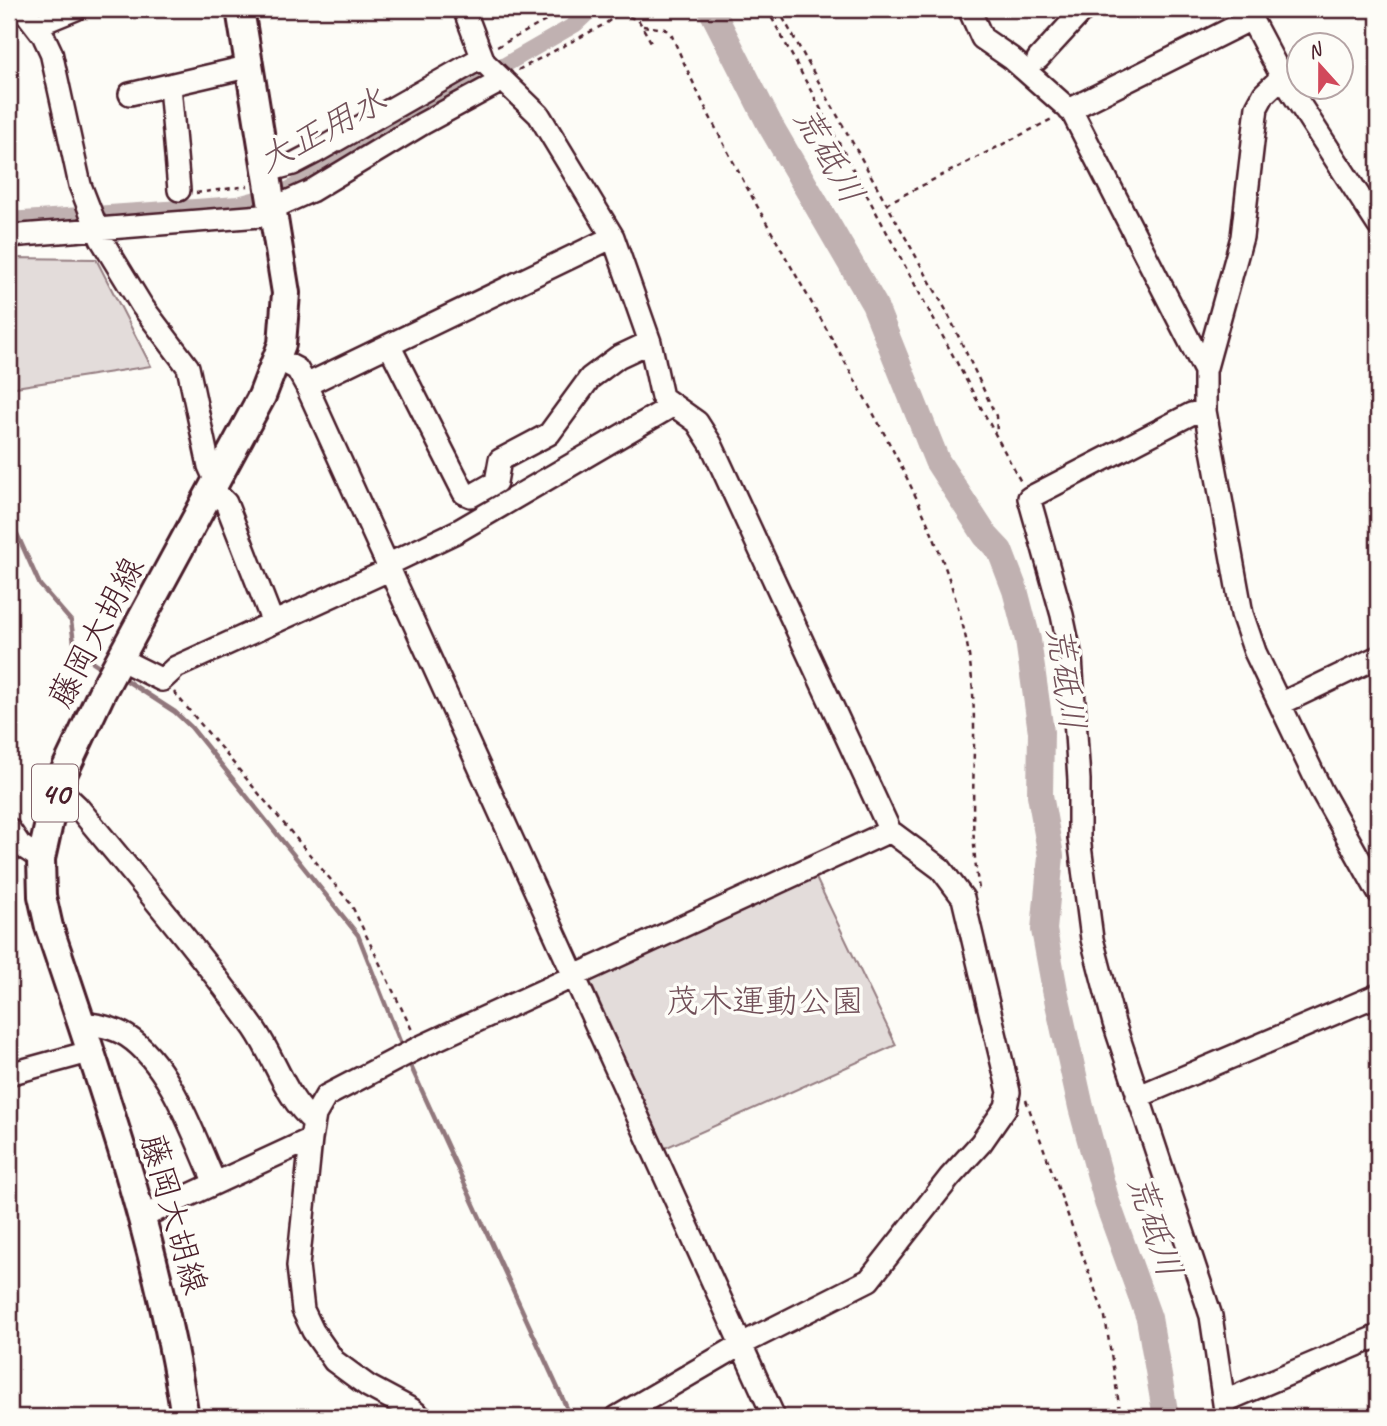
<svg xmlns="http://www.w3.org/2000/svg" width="1387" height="1426" viewBox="0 0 1387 1426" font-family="Caveat,'Klee One',sans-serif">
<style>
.green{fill:#e3dcda;stroke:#967e82;stroke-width:2}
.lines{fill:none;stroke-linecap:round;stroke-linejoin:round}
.stream{stroke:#91777b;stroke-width:4.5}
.canal{stroke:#c0b1b1;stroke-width:16}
.river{stroke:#c0b1b1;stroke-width:26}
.minor-casing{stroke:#4a1f2b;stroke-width:26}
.major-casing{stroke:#4a1f2b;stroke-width:32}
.path{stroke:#4a1f2b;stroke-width:2.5;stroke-dasharray:5 5;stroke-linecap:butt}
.minor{stroke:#fdfcf7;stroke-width:21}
.major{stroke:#fdfcf7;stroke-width:26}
.labels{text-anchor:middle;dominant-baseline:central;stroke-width:7;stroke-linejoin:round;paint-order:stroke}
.shield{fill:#fdfcf7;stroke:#806168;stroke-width:2}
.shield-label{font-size:32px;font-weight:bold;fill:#4a1f2b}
.street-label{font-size:33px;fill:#4a1f2b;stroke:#fdfcf7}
.park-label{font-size:33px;fill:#704e57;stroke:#fdfcf7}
.water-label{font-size:35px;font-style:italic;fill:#73525a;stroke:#fdfcf7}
</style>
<rect width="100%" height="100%" fill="#fdfcf7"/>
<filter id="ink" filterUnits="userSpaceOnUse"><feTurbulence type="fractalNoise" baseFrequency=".0143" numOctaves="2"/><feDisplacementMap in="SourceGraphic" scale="14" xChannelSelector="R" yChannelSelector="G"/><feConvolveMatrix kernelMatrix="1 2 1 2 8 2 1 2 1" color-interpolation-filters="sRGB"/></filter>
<g filter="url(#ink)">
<!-- green -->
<path class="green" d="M 9,258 L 96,259 L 151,366 L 9,388 Z
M 815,876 L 896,1045 L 665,1148 L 589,979 Z"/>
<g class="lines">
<!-- stream -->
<path class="stream" d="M 9,524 L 17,534 L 40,585 L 71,621 L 75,650 L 102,668
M 124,679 L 175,712 L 191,727 L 358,935 L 403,1049
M 408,1060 L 571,1417"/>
<!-- canal -->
<path class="canal" d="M 9,220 L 238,204 L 286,191 L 576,24 L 592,9"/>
<!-- river -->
<path class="river" d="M 711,9 L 769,123 L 874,304 L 937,461 L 985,535 L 1000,551 L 1015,590 L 1028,640 L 1041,732 L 1040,795 L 1051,856 L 1044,930 L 1055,990 L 1081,1107 L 1107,1202 L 1149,1318 L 1166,1417"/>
<!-- minor casing -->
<g class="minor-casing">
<path id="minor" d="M 23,9 L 43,35 L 51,52 L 80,185 L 101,239 L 142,306 L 188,367 L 209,466 L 217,484
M 464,9 L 484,62 L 539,115 L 613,237 L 650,342 L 662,397 L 697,422 L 711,444 L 890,831 L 941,869 L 963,898 L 1009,1092 L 1006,1107 L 981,1143 L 950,1177 L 869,1280 L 742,1344 L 617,1417
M 969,9 L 982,38 L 1011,58 L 1072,112 L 1205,371
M 1246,9 L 1282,77 L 1378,225
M 37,25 L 76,9
M 1038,59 L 1084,9
M 1282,77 L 1264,94 L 1257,107 L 1242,237 L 1205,371 L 1205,411 L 1242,614 L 1255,652 L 1321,790 L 1378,892
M 170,86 L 179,190
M 130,94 L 251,66
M 1069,110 L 1251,19
M 267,171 L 293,164 L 314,153 L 481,58
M 273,208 L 311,191 L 422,124 L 503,80
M 9,236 L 274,215
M 389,345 L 464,493 L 471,496 L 496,482 L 500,460 L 549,434 L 590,378 L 618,357 L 650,342
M 278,359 L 297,369 L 306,385 L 774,1417
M 306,385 L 613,237
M 1205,411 L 1191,414 L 1029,498 L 1062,615 L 1071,657 L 1079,780 L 1079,838 L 1092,939 L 1114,1023 L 1211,1316 L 1226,1417
M 213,490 L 226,503 L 273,623
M 387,565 L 458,531 L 672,406
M 120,659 L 162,680 L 176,667 L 389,570
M 1280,704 L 1378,657
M 57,787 L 77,806 C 137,879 199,951 254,1028 C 276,1060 284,1096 314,1122
M 9,829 L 20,845 L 41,859
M 81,1023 C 97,1025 113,1027 127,1036 C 171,1065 194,1137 215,1183
M 9,1074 L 89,1052
M 1137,1097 L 1378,995
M 140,1218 L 311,1139
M 1225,1401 L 1378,1336
M 421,1417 L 411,1409 L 368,1386 L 334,1361 L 313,1331 L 303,1310 L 298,1266 L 311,1139 L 315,1115 L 326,1096 L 420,1047 L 890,831"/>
</g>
<!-- major casing -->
<g class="major-casing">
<path id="major" d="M 185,1417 C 160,1250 103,1087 49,927 L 42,896 L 41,859 L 57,787 L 102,692 L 262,396 L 282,344 L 286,293 L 240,9"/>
</g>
<!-- path -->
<path class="path" d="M 767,9 L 1022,484
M 778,9 L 947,312 L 996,416 L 997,433
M 620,12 L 639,21 L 651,42
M 643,26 L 665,29 L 672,36 C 721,149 786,256 846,364 C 893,448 941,535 964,630 C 985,718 964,804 979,889
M 497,47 L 568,9
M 518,70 L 605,24 L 624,9
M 196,193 L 248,186
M 886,204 L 1054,118
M 174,692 L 351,904 L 412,1030
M 1026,1100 L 1105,1317 L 1121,1417"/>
<!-- minor -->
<use href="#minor" class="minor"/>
<!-- major -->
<use href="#major" class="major"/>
</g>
</g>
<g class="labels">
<!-- shield labels -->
<rect class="shield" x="32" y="764.5" width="46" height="57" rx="5"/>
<g class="shield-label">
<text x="55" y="793">40</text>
</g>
<!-- street labels -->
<g class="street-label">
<text transform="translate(96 632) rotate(-62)">藤岡大胡線</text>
<text transform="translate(174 1214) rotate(74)">藤岡大胡線</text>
</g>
<!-- park labels -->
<g class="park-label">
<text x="765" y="1001">茂木運動公園</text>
</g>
<!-- water labels -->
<g class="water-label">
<text transform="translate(322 130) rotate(-28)">大正用水</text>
<text transform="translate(829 155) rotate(60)">荒砥川</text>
<text transform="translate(1066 678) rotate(82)">荒砥川</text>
<text transform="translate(1155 1226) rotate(72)">荒砥川</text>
</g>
</g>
<!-- margin -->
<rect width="1387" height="1426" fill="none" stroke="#fdfcf7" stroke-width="35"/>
<rect x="18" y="18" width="1352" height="1391" fill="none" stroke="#4a1f2b" stroke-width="2.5" filter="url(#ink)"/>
<!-- north arrow -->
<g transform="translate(1320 66) rotate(339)"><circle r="33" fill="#fdfcf7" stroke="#b5a4a5" stroke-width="2"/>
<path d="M0-5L12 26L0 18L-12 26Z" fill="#d1495b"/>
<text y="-10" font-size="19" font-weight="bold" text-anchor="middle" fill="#4a1f2b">N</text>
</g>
</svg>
